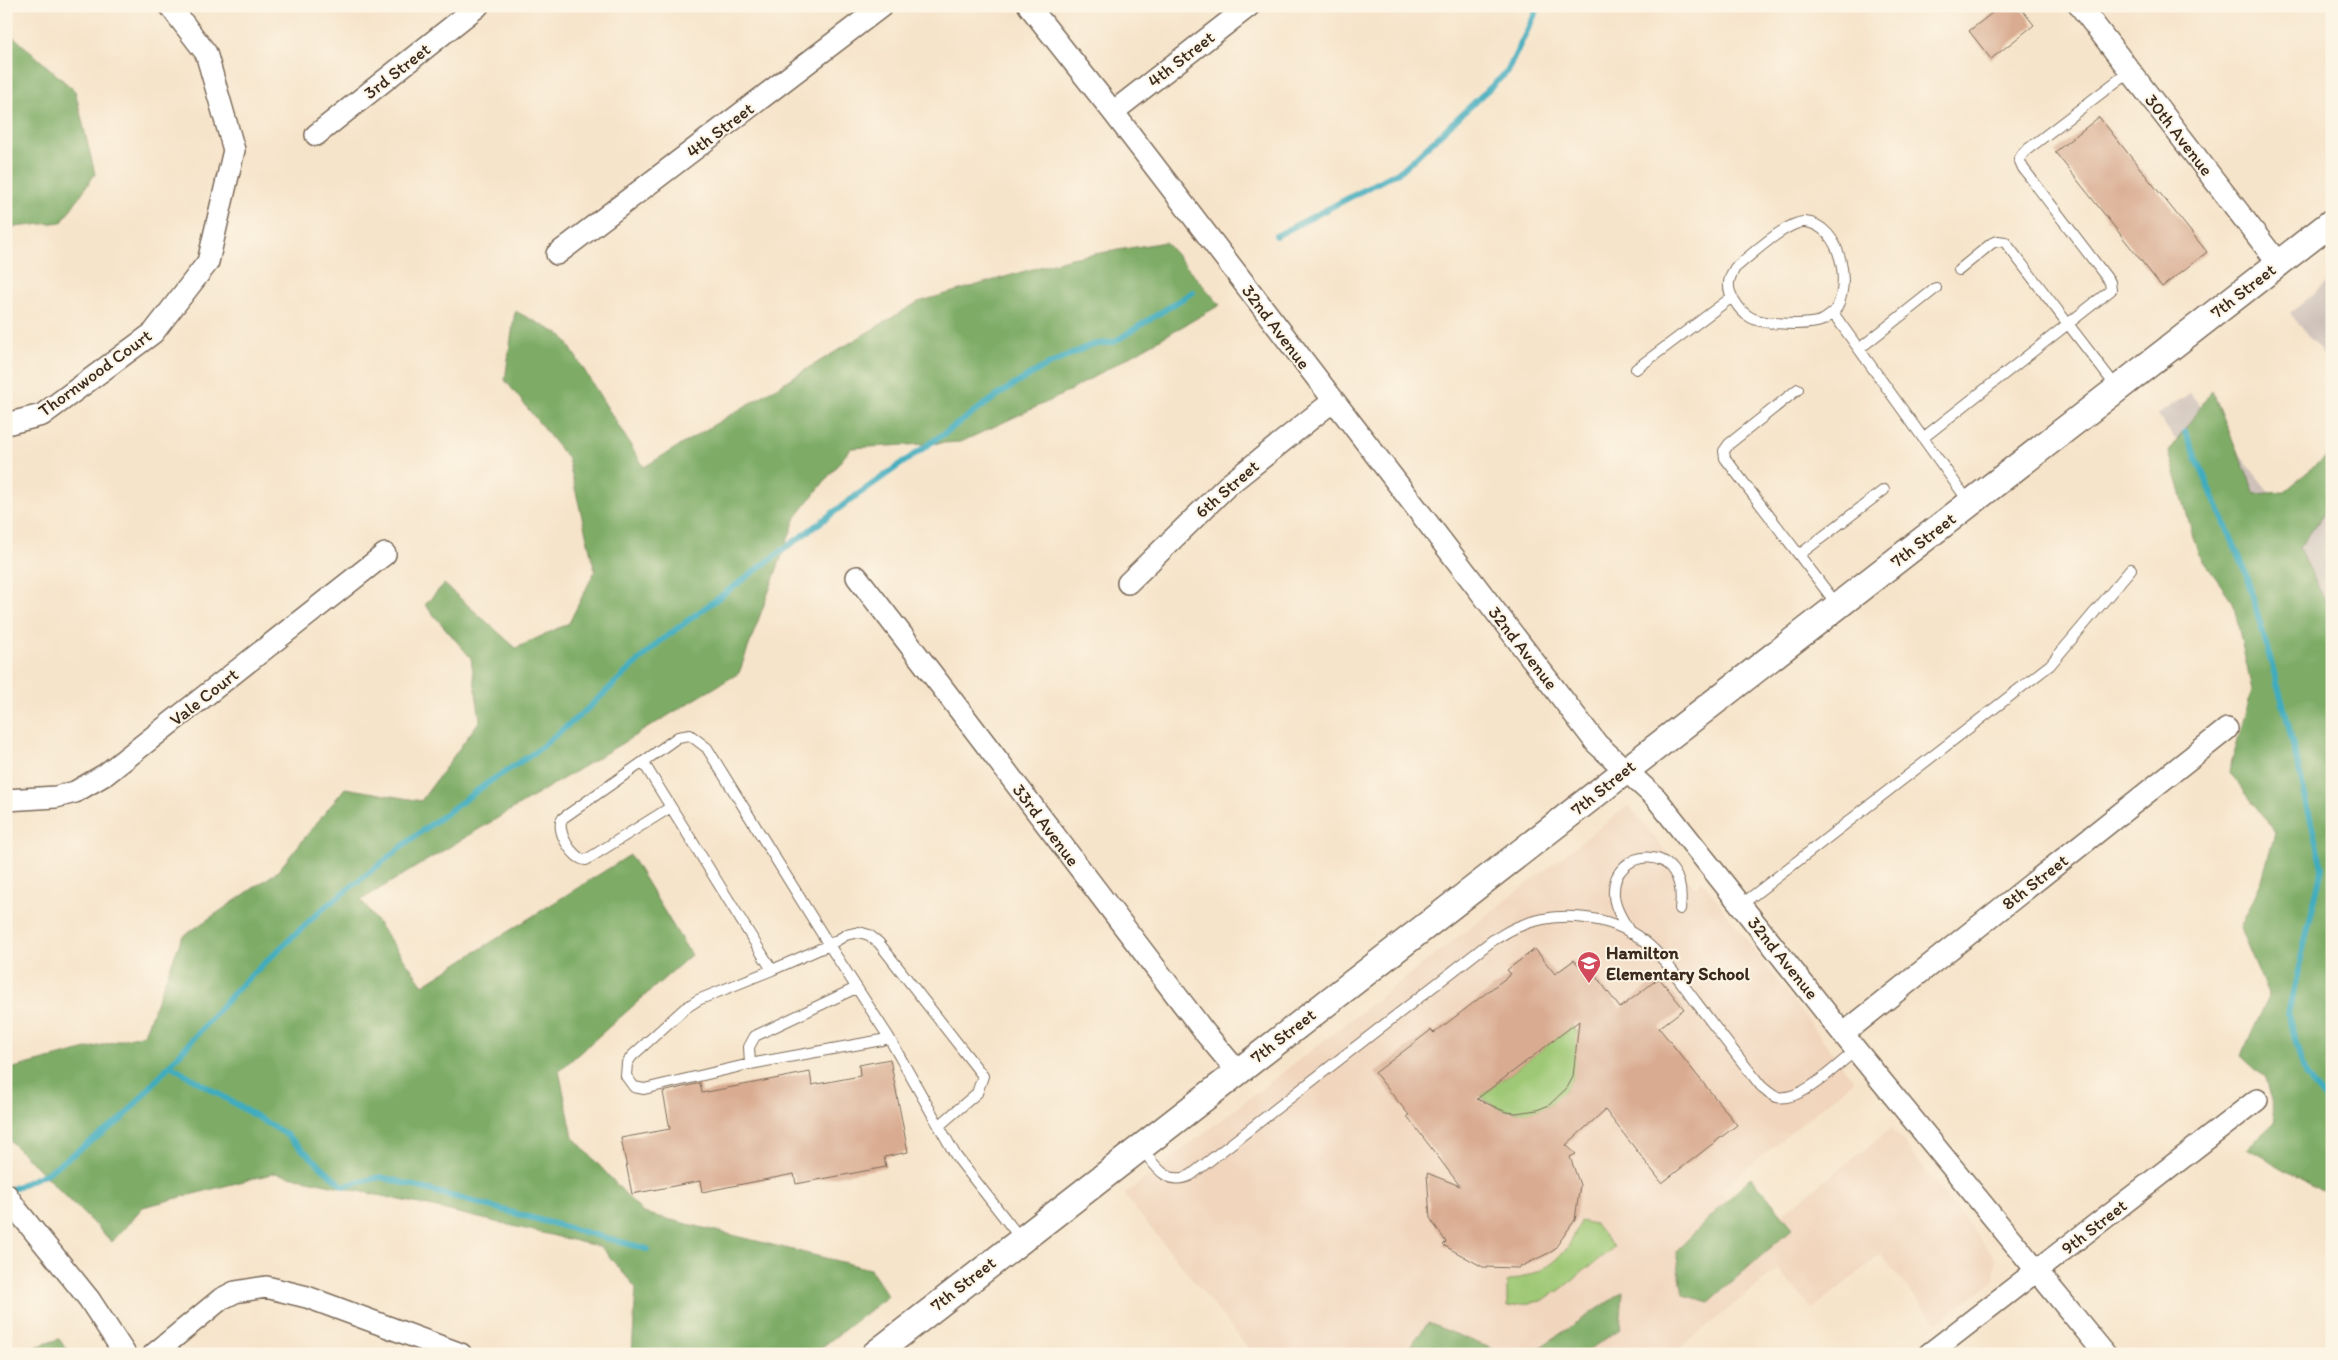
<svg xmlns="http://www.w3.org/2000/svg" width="2338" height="1360" viewBox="0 0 2338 1360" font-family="Itim,sans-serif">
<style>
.built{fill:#f1d5bd}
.industrial{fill:#cec1ba}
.green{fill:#9ec874;stroke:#6c7949}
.forest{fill:#7eac66;stroke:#5c6b42}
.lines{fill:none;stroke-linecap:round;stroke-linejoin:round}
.stream{stroke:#3facbe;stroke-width:6}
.building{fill:#d9ac91;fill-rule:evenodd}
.service-casing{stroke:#7c6b5a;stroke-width:12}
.minor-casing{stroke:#7c6b5a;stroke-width:24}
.tertiary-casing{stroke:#7c6b5a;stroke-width:29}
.service{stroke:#fff;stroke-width:10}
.minor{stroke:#fff;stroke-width:21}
.tertiary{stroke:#fff;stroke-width:26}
.labels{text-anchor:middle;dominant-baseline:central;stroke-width:4;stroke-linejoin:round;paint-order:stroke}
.street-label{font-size:18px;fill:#3b2a1e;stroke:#fcf5e5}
.poi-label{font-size:18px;font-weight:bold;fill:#3b2a1e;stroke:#fcf5e5;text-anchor:start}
</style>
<rect width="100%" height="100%" fill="#fcf5e5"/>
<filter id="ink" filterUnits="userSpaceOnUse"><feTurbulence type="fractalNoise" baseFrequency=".02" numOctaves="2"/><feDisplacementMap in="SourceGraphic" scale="10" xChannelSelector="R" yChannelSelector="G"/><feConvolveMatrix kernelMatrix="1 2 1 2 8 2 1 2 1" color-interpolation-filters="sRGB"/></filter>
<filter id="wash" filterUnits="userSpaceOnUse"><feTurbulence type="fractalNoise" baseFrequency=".0096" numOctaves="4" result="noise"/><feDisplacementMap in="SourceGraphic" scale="20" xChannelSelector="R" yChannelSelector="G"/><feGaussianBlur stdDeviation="1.12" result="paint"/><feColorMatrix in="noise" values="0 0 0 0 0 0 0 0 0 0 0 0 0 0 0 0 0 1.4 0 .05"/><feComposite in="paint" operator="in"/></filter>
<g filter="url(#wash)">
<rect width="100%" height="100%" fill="#f6e4ca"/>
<!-- built -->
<path class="built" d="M 1629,805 L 1694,887 L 1702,881 L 1854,1081 L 1720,1190 L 1754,1236 L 1892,1128 L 1996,1259 L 1994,1280 L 1936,1323 L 1881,1255 L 1812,1309 L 1778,1269 L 1672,1354 L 1253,1354 L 1124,1195 Z"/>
<!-- industrial -->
<path class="industrial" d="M 2332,279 L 2332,366 L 2290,313 Z
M 2190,393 L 2279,504 L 2332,462 L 2332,640 L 2320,629 L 2157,415 Z"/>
<!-- green -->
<path class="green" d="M 1572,1026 L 1581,1037 C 1578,1050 1578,1067 1572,1079 C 1555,1116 1510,1123 1481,1096 Z
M 1580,1221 L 1595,1224 L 1614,1247 L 1560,1290 L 1541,1301 L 1507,1307 L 1507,1282 C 1546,1271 1566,1262 1580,1221 Z"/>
<!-- forest -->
<path class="forest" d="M 6,30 L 75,91 L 95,174 L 62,222 L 14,227 L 6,234 Z
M 1165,242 L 1220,305 L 1060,396 L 961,442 L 851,448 L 796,517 L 739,673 L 361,900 L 423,985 L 630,855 L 691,955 L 559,1071 L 573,1137 L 643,1213 L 870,1269 L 888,1296 L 813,1354 L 632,1354 L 636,1288 L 601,1247 L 433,1207 L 275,1173 L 143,1207 L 112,1242 L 6,1137 L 6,1070 L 144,1034 L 182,937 L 277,872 L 345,788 L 421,801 L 480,720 L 471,658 L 425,605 L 444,584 L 516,648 L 569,623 L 595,571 L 568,459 L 505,380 L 515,311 L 563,336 L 644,467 L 918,302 L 1071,258 Z
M 2212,390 L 2255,494 L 2284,492 L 2332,451 L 2332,503 L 2299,548 L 2332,615 L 2332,1197 L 2247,1148 L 2276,1121 L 2265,1078 L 2241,1056 L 2269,996 L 2240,928 L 2262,880 L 2275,832 L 2229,771 L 2252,690 L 2233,602 L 2198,553 L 2169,452 Z
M 1751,1177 L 1793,1228 L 1709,1302 L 1683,1295 L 1676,1251 Z
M 1623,1292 L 1620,1329 L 1583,1354 L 1533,1352 Z
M 1428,1323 L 1503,1353 L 1503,1354 L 1404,1354 Z
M 59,1339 L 70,1354 L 15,1354 Z"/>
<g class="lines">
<!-- stream -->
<path class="stream" d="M 1276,236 L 1402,170 L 1507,72 L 1539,6
M 2185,432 L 2245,570 L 2286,715 L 2322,868 L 2288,1014 L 2305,1075 L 2332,1106
M 170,1065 L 284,1133 L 343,1186 L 381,1177 L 647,1249
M 7,1191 L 47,1173 L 122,1119 L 238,988 L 319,912 L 422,831 L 489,782 L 534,753 L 584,712 L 659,642 L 853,498 L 1004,391 L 1040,369 L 1091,345 L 1114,342 L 1193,292"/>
</g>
<g id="blocks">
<!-- building -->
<path class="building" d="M 2001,6 L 2019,6 L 2034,25 L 1991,59 L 1969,31 Z
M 2099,117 L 2207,252 L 2162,287 L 2055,152 Z
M 1535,949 L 1555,974 L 1574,960 L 1583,970 L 1588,965 L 1620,1008 L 1659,978 L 1684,1009 L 1659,1028 L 1737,1125 L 1662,1183 L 1605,1110 L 1566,1145 L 1576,1154 L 1570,1157 L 1580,1185 L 1575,1220 L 1553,1251 L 1518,1268 L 1483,1267 L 1443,1245 L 1446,1242 L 1430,1218 L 1427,1173 L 1460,1186 L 1407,1116 L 1409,1115 L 1375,1073 L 1431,1030 L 1434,1033 L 1511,974 L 1507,970 ZM 1579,1021 L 1573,1077 L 1567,1088 L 1549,1105 L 1537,1110 L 1516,1113 L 1506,1112 L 1477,1099 Z
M 890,1059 L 908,1152 L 884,1157 L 886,1167 L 796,1184 L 794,1174 L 702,1192 L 700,1181 L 632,1194 L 621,1138 L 670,1129 L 663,1092 L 700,1083 L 702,1093 L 810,1072 L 812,1085 L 860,1076 L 859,1065 Z"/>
</g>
</g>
<g filter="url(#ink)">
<use href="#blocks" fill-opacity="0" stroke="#7c6b5a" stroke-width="1"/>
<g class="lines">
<!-- service casing -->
<g class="service-casing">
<path id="service" d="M 1959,270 L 1992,243 L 1998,241 L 2005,242 L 2118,389
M 1833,313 C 1830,315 1827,318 1823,320 C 1810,326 1762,325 1750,317 C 1742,313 1738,307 1734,300 C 1726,288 1728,279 1735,268 C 1750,256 1787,221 1805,222 C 1842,225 1853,289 1833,313 L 1969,502
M 1859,349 L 1936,288
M 1636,369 L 1732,297
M 1798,389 L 1729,444 L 1724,451 L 1725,458 L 1838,606
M 1923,438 L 2111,290 L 2110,282 L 2023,168 L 2019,159 L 2024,152 L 2130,71
M 1799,555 L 1884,490
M 643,762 L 563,818 C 554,829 573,860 586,860 L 671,807
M 1741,905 L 2050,665 L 2131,569
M 1630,933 C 1624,921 1614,908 1614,894 C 1611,847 1689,839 1680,909
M 772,970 L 643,762 L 678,737 L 690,735 L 707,748 L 829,945 L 888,1036 L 956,1156 L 1021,1239
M 888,1036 L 882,1040 L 750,1064 L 644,1089 L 634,1087 L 626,1076 L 627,1063 L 632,1056 L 684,1009 L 698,1000 L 772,970 L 829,945 L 846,935 L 859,932 L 869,935 L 879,943 L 983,1076 L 977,1093 L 940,1125
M 750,1064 L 749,1047 L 755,1036 L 856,988
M 1141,1148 C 1155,1165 1166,1187 1191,1175 L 1493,940 C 1502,936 1510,929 1520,926 C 1558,910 1611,915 1644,941 C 1664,957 1680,981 1696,1002 C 1717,1030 1739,1058 1761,1086 C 1766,1090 1772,1096 1777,1097 C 1802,1102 1837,1065 1856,1050"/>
</g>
<!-- minor casing -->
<g class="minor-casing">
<path id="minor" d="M 1029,6 L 1113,112 L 1597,744 L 1656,798 L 1843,1034 L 2105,1354
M 2080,6 L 2278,263
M 1113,112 L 1249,6
M 316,135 L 478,6
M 557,254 L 882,6
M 6,424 L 42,415 L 153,333 L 208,262 L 234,150 L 206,53 L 170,6
M 857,577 C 975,728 1089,882 1206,1034 L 1237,1071
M 1128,583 L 1227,486 L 1333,401
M 6,800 L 56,797 L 75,792 L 106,774 L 385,554
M 1843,1034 L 2227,729
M 6,1194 L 17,1210 L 89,1299 L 125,1354
M 154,1354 L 221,1299 L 235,1292 L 266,1287 L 307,1297 L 461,1354
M 1929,1354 L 2257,1100"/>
</g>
<!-- tertiary casing -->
<g class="tertiary-casing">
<path id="tertiary" d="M 875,1354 L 2332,222"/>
</g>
<!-- service -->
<use href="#service" class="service"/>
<!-- minor -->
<use href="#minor" class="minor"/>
<!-- tertiary -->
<use href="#tertiary" class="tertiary"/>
</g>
</g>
<!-- icons -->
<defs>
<g id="school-pin" transform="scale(1.25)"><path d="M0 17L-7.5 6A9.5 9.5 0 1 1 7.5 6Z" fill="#d1495b" stroke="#fcf5e5"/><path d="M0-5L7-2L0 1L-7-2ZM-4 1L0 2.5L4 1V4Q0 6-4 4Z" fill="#fff"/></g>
</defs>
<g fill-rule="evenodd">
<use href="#school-pin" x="1589" y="963"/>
</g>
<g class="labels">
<!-- street labels -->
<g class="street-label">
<text transform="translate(1181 59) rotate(-38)">4th Street</text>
<text transform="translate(397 71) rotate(-38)">3rd Street</text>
<text transform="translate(720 130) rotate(-37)">4th Street</text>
<text transform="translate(2179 135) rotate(52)">30th Avenue</text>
<text transform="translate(2243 291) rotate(-38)">7th Street</text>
<text transform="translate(1276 327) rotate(53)">32nd Avenue</text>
<text transform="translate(95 373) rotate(-36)">Thornwood Court</text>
<text transform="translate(1227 489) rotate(-41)">6th Street</text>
<text transform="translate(1923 540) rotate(-38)">7th Street</text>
<text transform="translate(1523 648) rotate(52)">32nd Avenue</text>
<text transform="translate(204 697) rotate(-38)">Vale Court</text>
<text transform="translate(1603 788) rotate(-39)">7th Street</text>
<text transform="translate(1046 825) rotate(53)">33rd Avenue</text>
<text transform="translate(2035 882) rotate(-38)">8th Street</text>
<text transform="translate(1783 958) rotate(51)">32nd Avenue</text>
<text transform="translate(1283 1036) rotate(-38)">7th Street</text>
<text transform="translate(2094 1227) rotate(-38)">9th Street</text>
<text transform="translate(963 1284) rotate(-38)">7th Street</text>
</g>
<!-- poi labels -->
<g class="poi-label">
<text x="1606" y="953">Hamilton<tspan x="1606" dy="21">Elementary School</tspan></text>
</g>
</g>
<!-- margin -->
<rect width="2338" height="1360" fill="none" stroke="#fcf5e5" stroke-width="25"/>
</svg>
